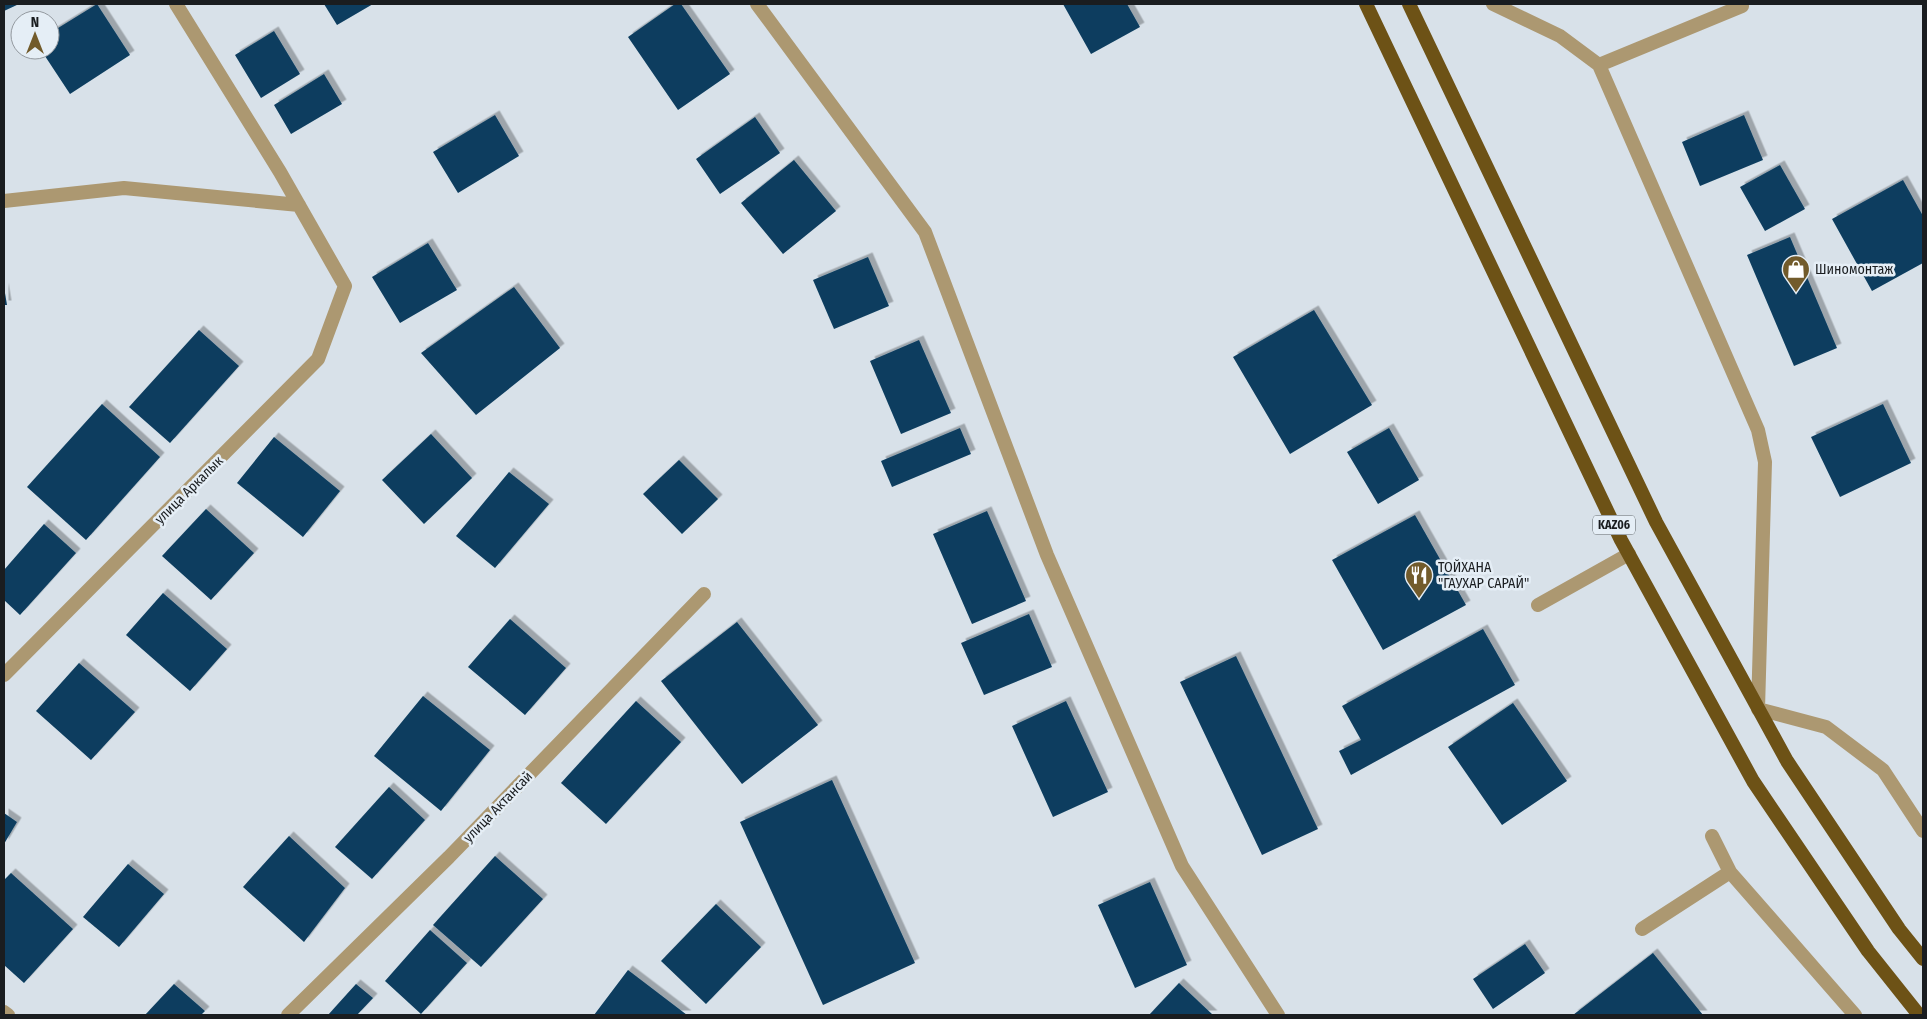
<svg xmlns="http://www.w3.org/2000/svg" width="1927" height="1019" viewBox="0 0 1927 1019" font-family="'Fira Sans Condensed',sans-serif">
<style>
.building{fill:#0b3d5f;filter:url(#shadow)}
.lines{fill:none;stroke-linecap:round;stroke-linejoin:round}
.service{stroke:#ac9871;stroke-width:14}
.minor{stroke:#ac9871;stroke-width:14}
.trunk{stroke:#6d5216;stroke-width:14}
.labels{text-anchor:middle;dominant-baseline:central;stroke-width:5;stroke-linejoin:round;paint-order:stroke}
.shield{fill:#e5eef6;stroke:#575c60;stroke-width:1}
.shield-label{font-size:12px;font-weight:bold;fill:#1a1d20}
.poi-label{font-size:14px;fill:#1a1d20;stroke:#e5eef6;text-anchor:start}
.street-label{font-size:14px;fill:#1a1d20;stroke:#e5eef6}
</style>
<defs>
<filter id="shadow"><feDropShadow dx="4.5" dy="-4.5" stdDeviation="0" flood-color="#0004"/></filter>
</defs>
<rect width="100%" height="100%" fill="#d8e1e9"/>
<!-- building -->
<path class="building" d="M 4,4 L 19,4 L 4,11 Z
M 97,4 L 130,55 L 70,94 L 41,50 L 50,50 L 50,33 Z
M 324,4 L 373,4 L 337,25 Z
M 675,4 L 681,4 L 730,74 L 678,110 L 628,37 Z
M 1063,4 L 1127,4 L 1140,27 L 1091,54 Z
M 274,31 L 300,74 L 261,98 L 235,55 Z
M 324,74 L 342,104 L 291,134 L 274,105 Z
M 495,115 L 519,156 L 458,193 L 433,152 Z
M 1744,115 L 1763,160 L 1700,186 L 1682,142 Z
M 755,117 L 780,153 L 720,194 L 696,159 Z
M 794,160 L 836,211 L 783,254 L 741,203 Z
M 1780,165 L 1805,209 L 1765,231 L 1740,187 Z
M 1903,180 L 1923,216 L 1923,263 L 1872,291 L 1832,219 Z
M 1790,237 L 1837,348 L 1794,366 L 1747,255 Z
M 428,243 L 457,290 L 400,323 L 372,277 Z
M 868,257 L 889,306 L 834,329 L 813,280 Z
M 4,287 L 7,305 L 4,305 Z
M 514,287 L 560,348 L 476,415 L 421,353 Z
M 1314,310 L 1372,405 L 1290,454 L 1233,357 Z
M 199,330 L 239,366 L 170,443 L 129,407 Z
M 919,340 L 951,413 L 901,434 L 870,361 Z
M 102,404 L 160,457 L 86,540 L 27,487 Z
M 1883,404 L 1911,463 L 1840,497 L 1811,437 Z
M 960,428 L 971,454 L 892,487 L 881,461 Z
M 1389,428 L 1419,480 L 1378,504 L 1347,452 Z
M 431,434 L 472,478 L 424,524 L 382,480 Z
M 274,437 L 340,491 L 303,537 L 237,483 Z
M 679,460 L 718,499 L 682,534 L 643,494 Z
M 509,472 L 549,504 L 495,568 L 456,536 Z
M 206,509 L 254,553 L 211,600 L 162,556 Z
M 987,511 L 1026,601 L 972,624 L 933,534 Z
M 1415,515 L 1466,605 L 1383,650 L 1332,560 Z
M 44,524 L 76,553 L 20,615 L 4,600 L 4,570 Z
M 163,593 L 227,649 L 190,691 L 126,635 Z
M 1029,614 L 1052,667 L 984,695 L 961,643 Z
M 510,619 L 566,668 L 525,715 L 468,667 Z
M 737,622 L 818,725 L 742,784 L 661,681 Z
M 1483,629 L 1515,685 L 1351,775 L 1339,751 L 1361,740 L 1342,706 Z
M 1236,656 L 1318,829 L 1262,855 L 1180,682 Z
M 79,663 L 135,712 L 91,760 L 36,711 Z
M 423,696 L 490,750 L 441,811 L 374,756 Z
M 636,701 L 681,742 L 606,824 L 561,783 Z
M 1066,701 L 1108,792 L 1053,817 L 1012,726 Z
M 1513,703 L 1567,781 L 1502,825 L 1448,747 Z
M 832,780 L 915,963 L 823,1005 L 740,822 Z
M 389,787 L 425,820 L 372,879 L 335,847 Z
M 4,813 L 17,822 L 4,844 Z
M 289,836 L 345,888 L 304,942 L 243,887 Z
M 495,856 L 543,899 L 481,967 L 433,925 Z
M 128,864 L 164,894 L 119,947 L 83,917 Z
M 11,873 L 73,929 L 24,983 L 4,965 L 4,880 Z
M 1150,882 L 1187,965 L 1135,988 L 1098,905 Z
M 716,904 L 761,947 L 706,1004 L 661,961 Z
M 430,930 L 467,963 L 421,1014 L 385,981 Z
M 1525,944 L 1545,973 L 1493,1009 L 1473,979 Z
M 1653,953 L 1703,1015 L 1573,1015 Z
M 628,970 L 687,1015 L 594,1015 Z
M 1179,983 L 1213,1015 L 1149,1015 Z
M 174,984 L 205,1011 L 201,1015 L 145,1015 Z
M 356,984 L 373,998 L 357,1015 L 328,1015 Z"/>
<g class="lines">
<!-- service -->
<path class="service" d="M 757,4 L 925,232 L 1047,555 L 1182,866 L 1278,1015
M 1493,4 L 1560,36 L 1599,65 L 1758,430 L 1765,462 L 1758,709 L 1826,727 L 1883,770 L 1923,831
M 1599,65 L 1742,6
M 1538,605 L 1629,554
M 1712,836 L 1730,872 L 1855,1015
M 1642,929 L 1730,872"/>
<!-- minor -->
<path class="minor" d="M 4,201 L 124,188 L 299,205
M 4,675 L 318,359 L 345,286 L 280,172 L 176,4
M 4,1012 L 8,1015
M 288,1015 L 449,857 L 704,594"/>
<!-- trunk -->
<path class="trunk" d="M 1366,4 L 1621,540 L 1753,781 L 1868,951 L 1919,1015
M 1409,4 L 1656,522 L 1787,761 L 1899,929 L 1923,959"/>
</g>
<!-- icons -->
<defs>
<g id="shop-pin" transform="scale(1.4375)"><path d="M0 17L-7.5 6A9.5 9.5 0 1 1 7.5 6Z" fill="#725b2b" stroke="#e5eef6"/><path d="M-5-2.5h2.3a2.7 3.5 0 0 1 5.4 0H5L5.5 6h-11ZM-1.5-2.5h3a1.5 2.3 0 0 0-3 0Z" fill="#fff"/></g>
<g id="restaurant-pin" transform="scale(1.4375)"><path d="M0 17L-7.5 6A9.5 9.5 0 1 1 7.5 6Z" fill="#725b2b" stroke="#e5eef6"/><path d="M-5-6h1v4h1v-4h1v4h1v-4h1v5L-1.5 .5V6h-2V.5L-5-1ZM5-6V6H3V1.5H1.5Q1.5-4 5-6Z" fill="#fff"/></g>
</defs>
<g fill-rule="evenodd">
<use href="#shop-pin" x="1796" y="269"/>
<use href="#restaurant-pin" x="1419" y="575"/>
</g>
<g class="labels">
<!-- shield labels -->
<rect class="shield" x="1593" y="515.5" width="42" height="19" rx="4"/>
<g class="shield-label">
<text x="1614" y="525">KАZ06</text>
</g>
<!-- poi labels -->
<g class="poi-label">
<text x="1815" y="269">Шиномонтаж</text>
<text x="1438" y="567">ТОЙХАНА<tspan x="1438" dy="16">"ГАУХАР САРАЙ"</tspan></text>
</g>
<!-- street labels -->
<g class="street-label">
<text transform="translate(189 490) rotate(-45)">улица Аркалык</text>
<text transform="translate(498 807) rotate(-46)">улица Актансай</text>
</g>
</g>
<!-- border -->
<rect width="1927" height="1019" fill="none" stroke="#1a1d20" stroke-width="10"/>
<!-- north arrow -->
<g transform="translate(35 35)"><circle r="24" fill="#e5eef6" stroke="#949aa0"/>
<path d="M0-4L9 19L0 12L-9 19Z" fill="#725b2b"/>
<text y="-8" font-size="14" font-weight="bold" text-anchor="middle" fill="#1a1d20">N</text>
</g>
</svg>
